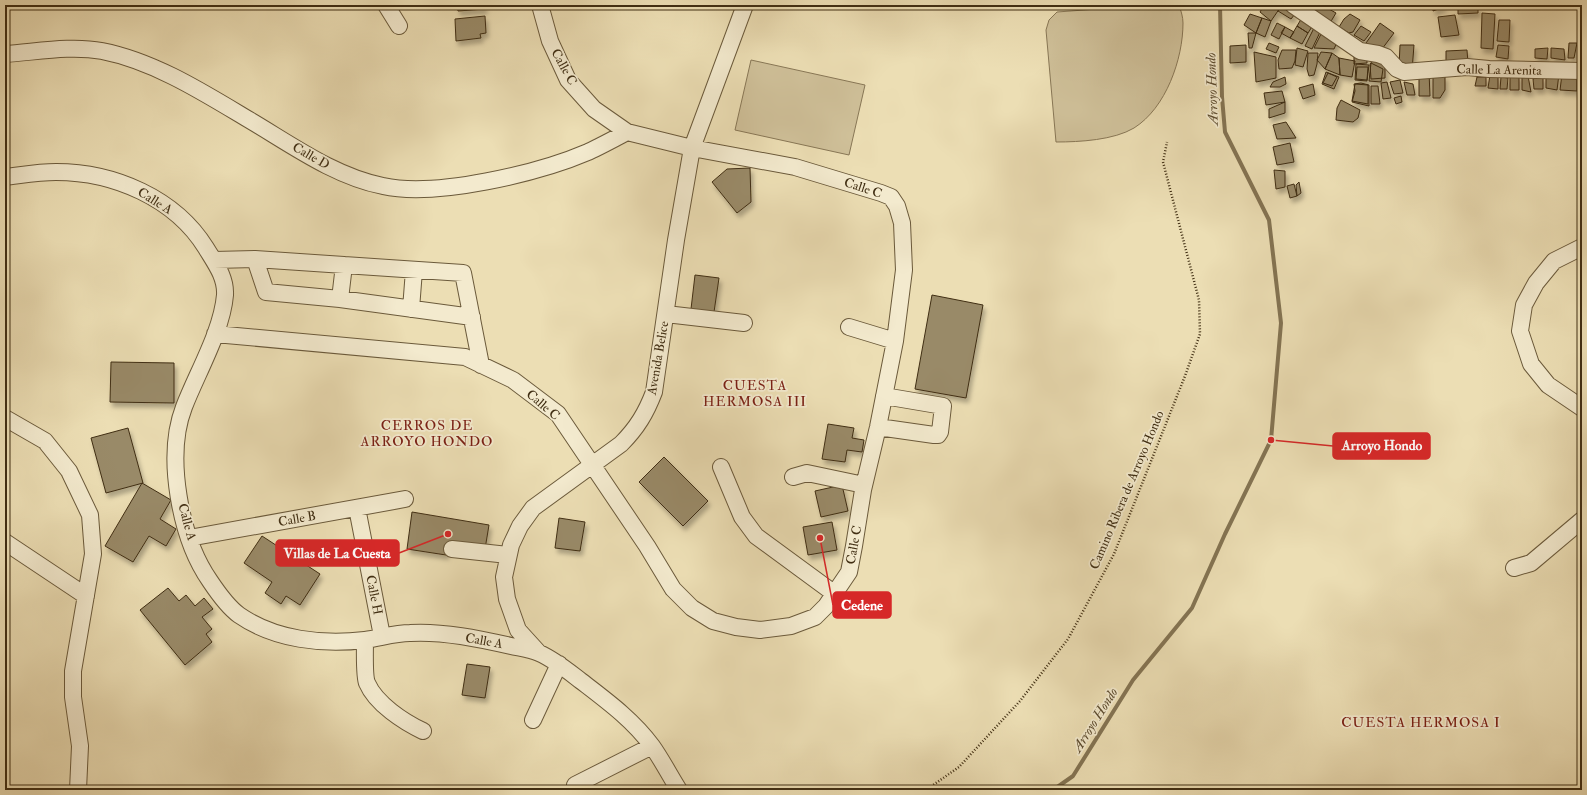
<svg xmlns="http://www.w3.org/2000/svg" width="1587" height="795" viewBox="0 0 1587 795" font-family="'IM FELL Double Pica',serif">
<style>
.green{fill:#cfc099;stroke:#887756}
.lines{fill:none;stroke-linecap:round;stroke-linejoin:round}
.stream{stroke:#847453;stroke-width:4}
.building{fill:#998a67;stroke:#402e13;filter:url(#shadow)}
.minor-casing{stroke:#6b5a3b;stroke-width:18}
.path{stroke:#402e13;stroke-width:2.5;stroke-dasharray:1 2;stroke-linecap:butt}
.minor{stroke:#f3eace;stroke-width:16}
.labels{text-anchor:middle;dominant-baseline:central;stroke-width:3.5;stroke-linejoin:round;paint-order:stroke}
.street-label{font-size:13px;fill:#402e13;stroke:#f3eace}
.water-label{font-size:14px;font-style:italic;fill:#5c4b2e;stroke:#f3eace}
.neighbourhood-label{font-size:14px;letter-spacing:1px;fill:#7a1f14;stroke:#f3eace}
.leader{fill:none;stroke:#d62828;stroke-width:1.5}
.callout-dot{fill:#d62828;stroke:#f3eace;stroke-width:1.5}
.callout{fill:#d62828;stroke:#d62828;stroke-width:1.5}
.callout-label{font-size:14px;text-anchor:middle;font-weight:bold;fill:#fff}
</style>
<defs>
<filter id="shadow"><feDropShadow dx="2.5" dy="4.5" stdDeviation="2" flood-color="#0004"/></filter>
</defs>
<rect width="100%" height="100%" fill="#ecdeb4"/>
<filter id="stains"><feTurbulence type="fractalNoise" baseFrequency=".005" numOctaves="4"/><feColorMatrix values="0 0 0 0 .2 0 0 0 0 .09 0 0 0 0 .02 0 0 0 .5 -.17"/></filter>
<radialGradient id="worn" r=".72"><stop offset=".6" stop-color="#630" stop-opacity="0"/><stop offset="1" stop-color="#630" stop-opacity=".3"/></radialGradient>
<!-- green -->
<path class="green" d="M 1152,5 L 1179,5 C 1181,11 1183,17 1183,23 C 1183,59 1166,108 1134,128 C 1114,140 1080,142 1056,142 L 1046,30 L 1049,20 L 1057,12 Z
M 751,60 L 865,85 L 849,155 L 735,130 Z"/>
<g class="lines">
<!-- stream -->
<path class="stream" d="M 1053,790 L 1073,776 L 1133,680 L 1192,608 L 1225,534 L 1271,440 L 1281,323 L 1269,220 L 1225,132 L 1222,97 L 1220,5"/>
</g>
<!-- building -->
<path class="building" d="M 457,5 L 484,5 L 485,9 L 458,11 Z
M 1264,5 L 1282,5 L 1271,21 L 1260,12 Z
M 1282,5 L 1295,14 L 1291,19 L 1278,11 Z
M 1299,5 L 1322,5 L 1336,13 L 1330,23 Z
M 1433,5 L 1444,5 L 1444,7 L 1433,11 Z
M 1478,7 L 1478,13 L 1458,14 L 1458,8 Z
M 1482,13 L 1495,14 L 1493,49 L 1481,48 Z
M 1250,14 L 1262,18 L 1256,33 L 1244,25 Z
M 1350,14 L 1360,20 L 1353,32 L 1349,33 L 1339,27 L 1344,19 Z
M 1455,15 L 1459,35 L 1441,37 L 1438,17 Z
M 485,16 L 486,33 L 480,34 L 481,38 L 456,41 L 455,19 Z
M 1303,16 L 1315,22 L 1308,33 L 1297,26 Z
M 1262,18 L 1271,21 L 1265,37 L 1256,33 Z
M 1499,20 L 1510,20 L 1509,42 L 1497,41 Z
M 1277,23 L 1285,27 L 1279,39 L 1271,35 Z
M 1380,23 L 1394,33 L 1379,53 L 1366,43 Z
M 1316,24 L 1322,28 L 1312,49 L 1305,46 Z
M 1297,26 L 1308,33 L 1302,44 L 1290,38 Z
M 1361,26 L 1371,32 L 1364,41 L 1354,35 Z
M 1285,27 L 1294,32 L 1290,38 L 1281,33 Z
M 1323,30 L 1339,38 L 1334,49 L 1314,48 Z
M 1248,33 L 1256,33 L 1252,48 L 1249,48 Z
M 1269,43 L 1279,47 L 1276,53 L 1266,49 Z
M 1569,43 L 1577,43 L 1574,58 L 1568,58 Z
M 1246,45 L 1246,62 L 1230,63 L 1230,46 Z
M 1400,45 L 1414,45 L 1412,71 L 1399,67 Z
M 1498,45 L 1509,46 L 1508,59 L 1496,57 Z
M 1297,48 L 1308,51 L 1303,67 L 1295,65 Z
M 1548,48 L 1547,59 L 1535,58 L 1535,49 Z
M 1551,48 L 1564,49 L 1565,60 L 1551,58 Z
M 1282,50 L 1296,50 L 1295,61 L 1292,68 L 1279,69 L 1278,60 Z
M 1467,50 L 1468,63 L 1446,64 L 1446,51 Z
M 1254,52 L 1276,57 L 1276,78 L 1256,82 Z
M 1321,52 L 1332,53 L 1325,69 L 1317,60 Z
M 1308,53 L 1318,53 L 1317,64 L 1314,75 L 1309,76 L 1307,69 Z
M 1332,53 L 1339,58 L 1340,75 L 1325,69 Z
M 1367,56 L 1367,63 L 1354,64 L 1354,57 Z
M 1339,58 L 1355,61 L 1352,77 L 1340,75 Z
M 1374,59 L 1385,59 L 1385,78 L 1371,79 L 1370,64 Z
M 1371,63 L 1383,69 L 1381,82 L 1369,81 Z
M 1356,64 L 1369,65 L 1367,81 L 1355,80 Z
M 1357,67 L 1368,67 L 1367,80 L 1356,79 Z
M 1326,72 L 1339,77 L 1334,89 L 1322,84 Z
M 1419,72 L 1429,72 L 1430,96 L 1419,96 Z
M 1328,73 L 1337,77 L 1332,86 L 1323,83 Z
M 1577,73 L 1577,91 L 1560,90 L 1562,74 Z
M 1559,74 L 1557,90 L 1546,88 L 1546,75 Z
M 1490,75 L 1498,75 L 1498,89 L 1488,88 Z
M 1510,75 L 1519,75 L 1519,90 L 1510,90 Z
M 1433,76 L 1445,76 L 1445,90 L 1440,98 L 1433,98 Z
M 1528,76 L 1531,92 L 1522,90 L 1522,77 Z
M 1543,76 L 1543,89 L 1534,89 L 1533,79 Z
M 1285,77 L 1286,84 L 1280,87 L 1270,87 L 1273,82 Z
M 1477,77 L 1486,77 L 1486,86 L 1475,86 Z
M 1501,77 L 1508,78 L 1507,89 L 1500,89 Z
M 1400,80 L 1403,93 L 1394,94 L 1390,82 Z
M 1387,82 L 1391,98 L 1383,99 L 1381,83 Z
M 1404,82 L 1413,84 L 1415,95 L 1407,95 Z
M 1361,83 L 1369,85 L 1369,106 L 1352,102 L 1355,91 L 1354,84 Z
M 1313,84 L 1315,95 L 1303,99 L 1299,88 Z
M 1355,84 L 1368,85 L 1368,104 L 1352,101 Z
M 1371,86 L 1378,86 L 1380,104 L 1371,104 Z
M 1282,91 L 1285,102 L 1266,105 L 1264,93 Z
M 1401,96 L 1402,102 L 1396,104 L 1394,98 Z
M 1341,100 L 1360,110 L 1358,118 L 1353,122 L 1336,120 L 1337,108 Z
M 1285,102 L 1285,113 L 1269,118 L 1269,109 Z
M 1286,122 L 1296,138 L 1277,139 L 1273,125 Z
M 1290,143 L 1294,162 L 1277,165 L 1273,147 Z
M 750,168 L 751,202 L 737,213 L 712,182 L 727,169 Z
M 1274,170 L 1285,171 L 1285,187 L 1276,189 Z
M 1299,182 L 1301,193 L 1297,196 L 1296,185 Z
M 1294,184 L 1297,196 L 1290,198 L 1287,186 Z
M 695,275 L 719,278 L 714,312 L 691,309 Z
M 932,295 L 983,305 L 966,398 L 915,389 Z
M 111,362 L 174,363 L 174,403 L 110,402 Z
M 828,424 L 854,428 L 852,438 L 864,440 L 862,452 L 847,450 L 845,462 L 822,459 Z
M 128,428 L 143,483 L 106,493 L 91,438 Z
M 664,457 L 708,501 L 683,526 L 639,482 Z
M 142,483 L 171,500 L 160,519 L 176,529 L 166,546 L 149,536 L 133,562 L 105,546 Z
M 842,485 L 848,511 L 821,517 L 815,491 Z
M 412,512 L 489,525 L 485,549 L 448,543 L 446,555 L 407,549 Z
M 559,518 L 585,522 L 580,551 L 555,548 Z
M 832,522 L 837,550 L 808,555 L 803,527 Z
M 262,536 L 320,574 L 300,605 L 286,596 L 281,604 L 265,593 L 272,582 L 244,563 Z
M 168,588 L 179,601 L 186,595 L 195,606 L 204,598 L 213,609 L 202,617 L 212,629 L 206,634 L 212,642 L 185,665 L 140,610 Z
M 467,664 L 490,667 L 485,698 L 462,695 Z"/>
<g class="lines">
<!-- minor casing -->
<g class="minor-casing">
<path id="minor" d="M 386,5 L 399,26
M 1293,5 L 1360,51 L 1378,54 L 1386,57 L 1397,69 L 1404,72 L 1467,67 L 1489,69 L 1582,71
M 5,54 C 36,52 71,45 102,51 C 153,61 201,91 246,118 C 289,143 333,176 383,186 C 435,198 539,173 588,152 C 601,146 614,139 627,132
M 5,177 C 22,175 39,172 56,172 C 114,172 175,198 206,248 C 215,263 226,277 225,295 C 222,331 197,373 184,407 C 165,456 180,538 210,581 C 218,593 228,607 239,615 C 275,640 323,645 365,640 C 380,638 395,633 410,633 C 443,631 480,639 511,646 C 520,648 530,649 539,653 C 555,660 568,671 581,681 C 607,701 633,720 652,746 C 662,760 670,776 679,790
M 1582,247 L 1554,261 L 1536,283 L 1524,305 L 1520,331 L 1531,364 L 1548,385 L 1582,408
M 255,259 L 266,292 L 340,299 L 472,317
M 214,260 L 255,259 L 463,273 L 481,365
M 340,299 L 344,265
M 411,309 L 414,270
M 666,314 L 744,323
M 849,327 L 895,341
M 215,334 L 465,357 L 513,380 L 558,414 L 647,546 L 673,589 L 692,608 L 713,621 L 736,627 L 760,630 L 791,626 L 815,617 L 826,606 L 849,572 L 854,546 L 863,490 L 878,427 L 895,341 L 904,270 L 902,223 L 897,206 L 891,197 L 881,193 L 795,167 L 692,148 L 627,132 L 594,109 L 568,80 L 550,41 L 540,5
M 5,418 L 45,441 L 69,471 L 90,515 L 93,554 L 73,671 L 73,697 L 80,746 L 78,790
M 878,427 L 934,435 L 938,435 L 940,432 L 943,406 L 884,396
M 721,467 L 742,517 L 756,536 L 835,594
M 793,477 L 807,473 L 864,485
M 357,508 L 382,636
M 189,538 L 405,499
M 5,542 L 86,596
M 452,549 L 508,555
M 1514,568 L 1531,563 L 1582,520
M 365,640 C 365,649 364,676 367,683 C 376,704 404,722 423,731
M 538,652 L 518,630 L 507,599 L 504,577 L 511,545 L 520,526 L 533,508 L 621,444 C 637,428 646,413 654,392 L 676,240 L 692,148 L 745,5
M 533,720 L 559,664
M 575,785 L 652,746"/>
</g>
<!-- path -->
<path class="path" d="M 926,790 L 959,767 L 1020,701 L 1068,639 L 1114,554 L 1185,376 L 1200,334 L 1199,300 L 1163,162 L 1167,142"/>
<!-- minor -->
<use href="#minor" class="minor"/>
</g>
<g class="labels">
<!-- street labels -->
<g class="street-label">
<text transform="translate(564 67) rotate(61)">Calle C</text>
<text transform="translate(1499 70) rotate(1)">Calle La Arenita</text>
<text transform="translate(311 156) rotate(30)">Calle D</text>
<text transform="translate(863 188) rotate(18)">Calle C</text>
<text transform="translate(155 201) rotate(32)">Calle A</text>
<text transform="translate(658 358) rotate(-80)">Avenida Belice</text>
<text transform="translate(543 405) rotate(40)">Calle C</text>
<text transform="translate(1127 490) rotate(-67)">Camino Ribera de Arroyo Hondo</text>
<text transform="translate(297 519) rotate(-10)">Calle B</text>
<text transform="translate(187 522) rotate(75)">Calle A</text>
<text transform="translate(854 545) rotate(-80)">Calle C</text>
<text transform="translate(374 595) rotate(79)">Calle H</text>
<text transform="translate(484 641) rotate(10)">Calle A</text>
</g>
<!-- water labels -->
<g class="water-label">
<text transform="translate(1212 89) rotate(-92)">Arroyo Hondo</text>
<text transform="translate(1095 720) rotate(-58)">Arroyo Hondo</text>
</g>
<!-- neighbourhood labels -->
<g class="neighbourhood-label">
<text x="755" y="385">CUESTA<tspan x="755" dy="16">HERMOSA III</tspan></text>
<text x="427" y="425">CERROS DE<tspan x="427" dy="16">ARROYO HONDO</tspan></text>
<text x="1421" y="722">CUESTA HERMOSA I</text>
</g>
</g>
<!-- callouts -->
<path class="leader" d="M1271 440L1333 446M448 534L399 553M820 538L833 605"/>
<g class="callout-dot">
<circle cx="1271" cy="440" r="4"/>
<circle cx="448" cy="534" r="4"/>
<circle cx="820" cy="538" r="4"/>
</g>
<g class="callout">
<rect x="1333" y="433" width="97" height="26" rx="4"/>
<rect x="276" y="540" width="123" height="26" rx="4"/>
<rect x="833" y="592" width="58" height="26" rx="4"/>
</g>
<g class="callout-label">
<text x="1382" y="450">Arroyo Hondo</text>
<text x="337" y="558">Villas de La Cuesta</text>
<text x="862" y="610">Cedene</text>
</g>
<!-- margin -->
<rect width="1587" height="795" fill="none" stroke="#ecdeb4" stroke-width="20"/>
<rect x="6" y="6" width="1575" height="783" fill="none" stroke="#402e13" stroke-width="2"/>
<rect x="10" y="10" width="1567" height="775" fill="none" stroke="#402e13"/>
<rect width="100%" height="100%" filter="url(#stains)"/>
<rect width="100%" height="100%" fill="url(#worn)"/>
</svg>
